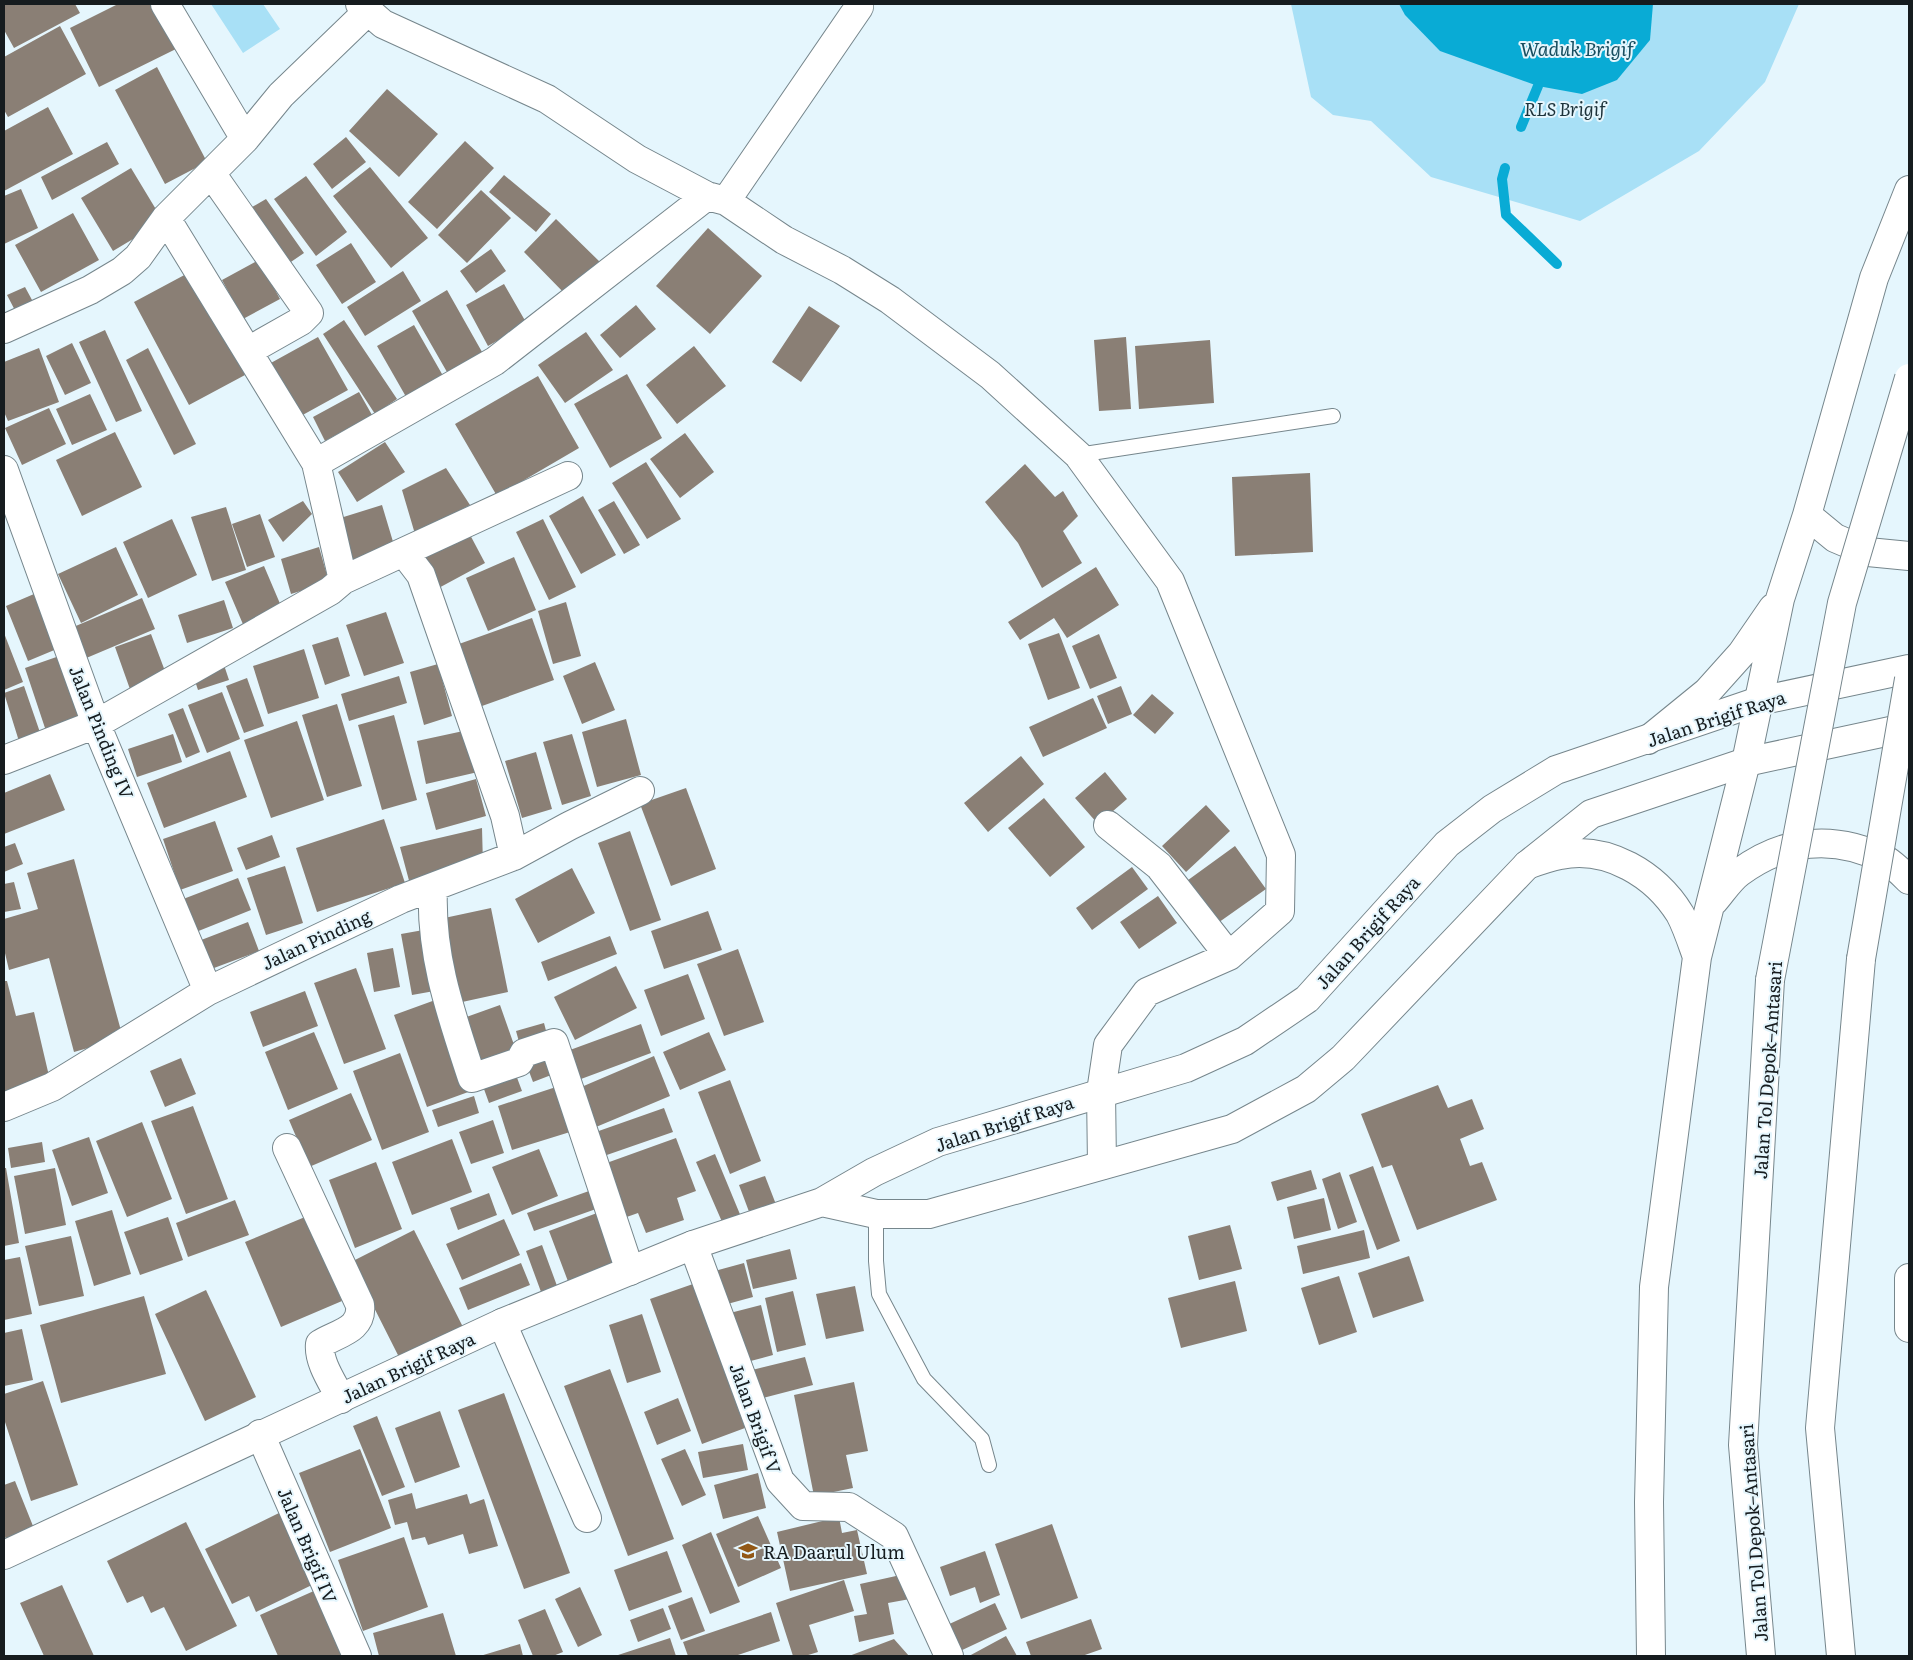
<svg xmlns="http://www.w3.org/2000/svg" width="1913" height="1660" viewBox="0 0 1913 1660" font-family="Literata,serif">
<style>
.green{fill:#a8e0f6}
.water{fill:#09abd5}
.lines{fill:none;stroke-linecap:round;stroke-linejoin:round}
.stream{stroke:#09abd5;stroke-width:10}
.building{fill:#8a7f75}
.service-casing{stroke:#76868c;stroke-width:16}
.minor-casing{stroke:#76868c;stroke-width:30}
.tertiary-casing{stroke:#76868c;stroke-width:30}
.motorway-casing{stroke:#76868c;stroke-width:30}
.service{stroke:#fff;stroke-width:14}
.minor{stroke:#fff;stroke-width:28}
.tertiary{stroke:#fff;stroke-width:28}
.motorway{stroke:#fff;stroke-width:28}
.motorway-bridge-casing{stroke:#76868c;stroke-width:30;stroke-linecap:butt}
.motorway-bridge{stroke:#fff;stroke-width:28}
.labels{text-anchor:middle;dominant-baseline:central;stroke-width:4;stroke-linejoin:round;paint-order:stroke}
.park-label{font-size:18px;font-style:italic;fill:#1c323a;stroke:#e5f6fd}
.street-label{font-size:18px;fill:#161c1f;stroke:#e5f6fd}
.poi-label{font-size:18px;fill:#161c1f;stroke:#e5f6fd;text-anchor:start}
.water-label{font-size:19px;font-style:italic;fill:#174e60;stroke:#e5f6fd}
</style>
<rect width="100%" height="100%" fill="#e5f6fd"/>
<!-- green -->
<path class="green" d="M 211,4 L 263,4 L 280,29 L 243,53 Z
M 1291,4 L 1799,4 L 1765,82 L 1699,151 L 1580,221 L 1431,177 L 1371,121 L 1333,115 L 1311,97 Z"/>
<!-- water -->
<path class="water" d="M 1399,4 L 1653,4 L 1650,40 L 1617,80 L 1582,94 L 1538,86 L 1440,51 L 1405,15 Z"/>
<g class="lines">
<!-- stream -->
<path class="stream" d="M 1521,127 L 1538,86
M 1505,168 L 1502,179 L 1506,215 L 1557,264"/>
</g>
<!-- building -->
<path class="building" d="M 4,4 L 75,4 L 80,13 L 14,48 L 4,30 Z
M 118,4 L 158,4 L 180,47 L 99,87 L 70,28 Z
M 60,26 L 86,74 L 8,117 L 4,110 L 4,57 Z
M 157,67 L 207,162 L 165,184 L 115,90 Z
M 387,89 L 438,134 L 399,177 L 349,131 Z
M 48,107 L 73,154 L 4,191 L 4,131 Z
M 346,137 L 366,162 L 332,189 L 313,164 Z
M 465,141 L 494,168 L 437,229 L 408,202 Z
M 107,142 L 119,164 L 52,200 L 41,177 Z
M 370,167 L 428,238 L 391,268 L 333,196 Z
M 131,168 L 163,221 L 113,251 L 81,198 Z
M 504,175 L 551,214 L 536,232 L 489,192 Z
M 306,176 L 347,232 L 316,256 L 274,199 Z
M 21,189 L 38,228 L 4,244 L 4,196 Z
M 481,190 L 511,218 L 467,263 L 438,235 Z
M 266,199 L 304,253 L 285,266 L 247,210 Z
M 73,213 L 99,260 L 41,292 L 15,245 Z
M 556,219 L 601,263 L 568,297 L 524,252 Z
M 708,228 L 762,276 L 710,334 L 656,286 Z
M 351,243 L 376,282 L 342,304 L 316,265 Z
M 491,249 L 506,271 L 476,293 L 460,271 Z
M 259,260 L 280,299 L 243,319 L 222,280 Z
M 403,271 L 421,301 L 365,336 L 347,307 Z
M 190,272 L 245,375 L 189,405 L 134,302 Z
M 504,284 L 527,324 L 488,346 L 466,305 Z
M 25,287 L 38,311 L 20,320 L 7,295 Z
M 447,290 L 486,359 L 451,379 L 412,311 Z
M 636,305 L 656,329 L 620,358 L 600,335 Z
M 809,306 L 840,326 L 801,382 L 772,362 Z
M 344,320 L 397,399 L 375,414 L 323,334 Z
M 414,325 L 446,381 L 409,402 L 377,346 Z
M 105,330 L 142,411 L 116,422 L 79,342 Z
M 586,332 L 613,370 L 565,403 L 538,365 Z
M 318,337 L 348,390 L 299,417 L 269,364 Z
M 1126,337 L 1131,409 L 1099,411 L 1094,340 Z
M 1210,340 L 1214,403 L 1139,409 L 1135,346 Z
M 72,343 L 91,383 L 65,395 L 46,356 Z
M 694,346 L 726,386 L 677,424 L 646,385 Z
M 39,348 L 59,402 L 8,421 L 4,412 L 4,362 Z
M 148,348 L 196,444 L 174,455 L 126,360 Z
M 627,374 L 662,438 L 610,468 L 574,404 Z
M 538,376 L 579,448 L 497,496 L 455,424 Z
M 359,392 L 372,415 L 325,441 L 313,417 Z
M 90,394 L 107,430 L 72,445 L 56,409 Z
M 49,408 L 66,444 L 22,465 L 5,428 Z
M 115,432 L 142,487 L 82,516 L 56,460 Z
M 685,433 L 714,472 L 680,498 L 650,459 Z
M 385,442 L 405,472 L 357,502 L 338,472 Z
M 646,462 L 681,519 L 647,539 L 612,483 Z
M 1025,464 L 1055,497 L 1063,491 L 1078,516 L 1063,531 L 1082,563 L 1042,588 L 1018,543 L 985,502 Z
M 446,468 L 470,505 L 415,534 L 402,490 Z
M 1310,473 L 1313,552 L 1235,556 L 1232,477 Z
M 583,496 L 616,555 L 581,574 L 549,516 Z
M 303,501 L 312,514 L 283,542 L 268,520 Z
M 614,501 L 640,545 L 624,554 L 598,510 Z
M 382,505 L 397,555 L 349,569 L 334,520 Z
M 226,507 L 246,570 L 212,581 L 191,517 Z
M 260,514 L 275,557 L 247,567 L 232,524 Z
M 172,519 L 197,575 L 148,598 L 123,542 Z
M 543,519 L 576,587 L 549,600 L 516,532 Z
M 468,531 L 485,563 L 435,590 L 417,558 Z
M 116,547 L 138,595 L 81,623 L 58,574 Z
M 319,547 L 329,582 L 291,594 L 281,559 Z
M 514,557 L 536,610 L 488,631 L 466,578 Z
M 264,566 L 284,613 L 245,629 L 225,582 Z
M 1096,567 L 1119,605 L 1067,638 L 1054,618 L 1020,640 L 1008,622 Z
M 41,591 L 64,646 L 28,661 L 6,606 Z
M 142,598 L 155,629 L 84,659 L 71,628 Z
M 224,600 L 233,628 L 187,643 L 178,615 Z
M 566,602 L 581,656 L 553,664 L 538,611 Z
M 386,612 L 404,663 L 364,676 L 346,625 Z
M 532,618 L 554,680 L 482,706 L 459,644 Z
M 4,633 L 23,682 L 4,690 Z
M 1059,633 L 1080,688 L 1048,700 L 1028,644 Z
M 151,634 L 168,679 L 131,692 L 115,647 Z
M 1099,634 L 1117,678 L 1090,689 L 1072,646 Z
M 338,637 L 350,676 L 325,685 L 312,645 Z
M 304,649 L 319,698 L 268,714 L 253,666 Z
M 65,654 L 87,720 L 47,734 L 25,668 Z
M 595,662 L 615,710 L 582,724 L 563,676 Z
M 438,664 L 452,716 L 424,725 L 410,672 Z
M 224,665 L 229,680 L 198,690 L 193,675 Z
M 399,676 L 407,703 L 349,721 L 341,694 Z
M 247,678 L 264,726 L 244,733 L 226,686 Z
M 24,686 L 44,744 L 22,751 L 4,693 Z
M 1121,686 L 1132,714 L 1108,724 L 1097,696 Z
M 222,692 L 240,739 L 207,753 L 188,705 Z
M 1152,694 L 1174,713 L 1155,734 L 1133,715 Z
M 1093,698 L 1107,728 L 1043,757 L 1029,727 Z
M 337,704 L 362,786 L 327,797 L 302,715 Z
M 183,708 L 200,752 L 186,758 L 168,714 Z
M 394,715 L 417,800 L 382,810 L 358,725 Z
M 626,719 L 641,775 L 597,787 L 582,732 Z
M 297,721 L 324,800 L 271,818 L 244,740 Z
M 468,730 L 478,772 L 426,784 L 417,741 Z
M 173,734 L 182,762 L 137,777 L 128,749 Z
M 572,734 L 591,796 L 562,805 L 543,742 Z
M 230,751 L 247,797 L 164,828 L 147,783 Z
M 536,752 L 552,809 L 522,818 L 505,761 Z
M 1021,756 L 1044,784 L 988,832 L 964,803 Z
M 1105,772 L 1127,799 L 1098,824 L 1075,798 Z
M 50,774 L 65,810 L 4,834 L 4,793 Z
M 476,779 L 486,816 L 436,830 L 426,793 Z
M 686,788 L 716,869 L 671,886 L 640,804 Z
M 1044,798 L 1085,847 L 1050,877 L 1008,828 Z
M 1206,805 L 1230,831 L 1186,872 L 1162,846 Z
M 384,819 L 405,883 L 317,912 L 296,848 Z
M 215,821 L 233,871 L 180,890 L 163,839 Z
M 482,828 L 483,865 L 411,888 L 400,847 Z
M 630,831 L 661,920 L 630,931 L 598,843 Z
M 272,835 L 280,857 L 246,870 L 237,848 Z
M 15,843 L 23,864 L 4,872 L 4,847 Z
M 1235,846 L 1266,889 L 1215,925 L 1184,883 Z
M 74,859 L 123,1038 L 74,1052 L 49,958 L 9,970 L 4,949 L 4,919 L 38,909 L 27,873 Z
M 285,866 L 303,923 L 266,935 L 247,878 Z
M 1132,867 L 1148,889 L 1092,930 L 1076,908 Z
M 572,868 L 595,913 L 538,943 L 515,899 Z
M 238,878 L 251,910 L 191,934 L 178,901 Z
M 14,882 L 21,909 L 4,912 L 4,884 Z
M 1158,896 L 1177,923 L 1139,949 L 1120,922 Z
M 491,908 L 508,992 L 453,1004 L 435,920 Z
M 708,911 L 722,950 L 664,969 L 651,931 Z
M 248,922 L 259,951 L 206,971 L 196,942 Z
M 429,929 L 440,990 L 412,995 L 401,934 Z
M 610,936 L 617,954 L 548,981 L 541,962 Z
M 393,948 L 400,987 L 374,992 L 367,953 Z
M 738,949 L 764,1022 L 724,1036 L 697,964 Z
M 616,966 L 637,1008 L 575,1040 L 554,997 Z
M 356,968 L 386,1049 L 344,1064 L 314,983 Z
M 688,974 L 705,1019 L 661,1036 L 644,990 Z
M 4,981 L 7,981 L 16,1016 L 34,1012 L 49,1076 L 4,1092 Z
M 305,991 L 318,1026 L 263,1047 L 250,1012 Z
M 438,999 L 471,1091 L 427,1107 L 394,1015 Z
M 500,1005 L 519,1059 L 477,1073 L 458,1020 Z
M 544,1023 L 549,1042 L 521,1049 L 516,1031 Z
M 641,1024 L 651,1053 L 581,1079 L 570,1050 Z
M 314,1032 L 338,1089 L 288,1110 L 265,1052 Z
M 709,1032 L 726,1070 L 680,1090 L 663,1052 Z
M 550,1048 L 559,1072 L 533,1082 L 524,1058 Z
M 400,1053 L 429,1132 L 382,1150 L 353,1071 Z
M 654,1056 L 670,1096 L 596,1127 L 579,1088 Z
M 181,1058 L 196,1094 L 165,1107 L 150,1071 Z
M 513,1067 L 522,1091 L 489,1103 L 480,1078 Z
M 730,1080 L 761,1161 L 730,1174 L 698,1092 Z
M 1438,1085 L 1448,1108 L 1472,1099 L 1484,1129 L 1460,1139 L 1470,1166 L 1482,1162 L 1497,1200 L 1417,1230 L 1392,1165 L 1382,1168 L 1361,1114 Z
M 556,1087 L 570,1132 L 512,1150 L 498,1106 Z
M 351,1093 L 372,1140 L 309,1167 L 289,1120 Z
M 474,1096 L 479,1113 L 438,1127 L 432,1110 Z
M 193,1106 L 228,1199 L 186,1214 L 151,1121 Z
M 664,1108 L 673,1132 L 601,1157 L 593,1133 Z
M 493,1120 L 504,1153 L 471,1164 L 459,1132 Z
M 142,1122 L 172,1199 L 127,1217 L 96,1141 Z
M 89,1137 L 108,1193 L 72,1206 L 52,1150 Z
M 676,1138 L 696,1191 L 677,1198 L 684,1220 L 646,1233 L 638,1213 L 621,1219 L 601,1165 Z
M 452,1139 L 472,1192 L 412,1215 L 392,1162 Z
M 42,1142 L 45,1162 L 11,1168 L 8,1148 Z
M 539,1149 L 558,1196 L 512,1215 L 492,1167 Z
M 715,1154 L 744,1224 L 726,1231 L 696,1162 Z
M 376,1162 L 402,1229 L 355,1248 L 329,1180 Z
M 1373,1166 L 1400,1241 L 1377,1250 L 1349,1175 Z
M 4,1168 L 6,1168 L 19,1243 L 4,1246 Z
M 55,1168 L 66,1225 L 25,1234 L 14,1176 Z
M 1311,1170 L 1317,1189 L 1277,1201 L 1271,1182 Z
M 1340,1172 L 1357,1222 L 1338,1229 L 1322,1179 Z
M 765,1176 L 777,1207 L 751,1217 L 739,1185 Z
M 589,1191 L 596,1209 L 534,1231 L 527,1213 Z
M 489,1193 L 497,1215 L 458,1230 L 450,1208 Z
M 1324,1198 L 1331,1230 L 1294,1239 L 1287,1207 Z
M 235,1200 L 249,1235 L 188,1257 L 176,1223 Z
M 112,1210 L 131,1274 L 94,1286 L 75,1221 Z
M 597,1213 L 616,1266 L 569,1284 L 549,1231 Z
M 168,1217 L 183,1260 L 140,1275 L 124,1232 Z
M 305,1217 L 342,1301 L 281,1327 L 245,1242 Z
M 504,1219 L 520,1255 L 462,1280 L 446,1244 Z
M 1230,1225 L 1242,1269 L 1199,1280 L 1188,1236 Z
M 414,1230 L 466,1333 L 403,1365 L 351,1262 Z
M 1364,1230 L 1370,1258 L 1303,1274 L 1297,1246 Z
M 71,1236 L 84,1296 L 39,1306 L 25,1246 Z
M 542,1245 L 560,1294 L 544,1300 L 526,1251 Z
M 790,1249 L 797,1279 L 753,1289 L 746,1260 Z
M 1409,1256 L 1424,1301 L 1373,1318 L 1358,1273 Z
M 20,1257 L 32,1314 L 4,1320 L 4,1260 Z
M 521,1263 L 530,1285 L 468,1310 L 459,1288 Z
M 744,1263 L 753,1297 L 720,1306 L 711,1272 Z
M 1339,1276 L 1357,1332 L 1319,1345 L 1301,1288 Z
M 1235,1281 L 1247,1331 L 1181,1348 L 1168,1298 Z
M 693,1284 L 745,1428 L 702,1444 L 650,1299 Z
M 855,1286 L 864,1331 L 826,1339 L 816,1294 Z
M 206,1290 L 256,1397 L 205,1421 L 155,1314 Z
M 793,1291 L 806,1345 L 777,1352 L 765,1298 Z
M 144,1296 L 166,1374 L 61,1403 L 40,1325 Z
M 761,1305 L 773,1355 L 743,1363 L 730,1313 Z
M 642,1314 L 661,1372 L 627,1383 L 609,1325 Z
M 22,1329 L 33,1380 L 4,1386 L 4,1333 Z
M 805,1357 L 813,1385 L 755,1400 L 748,1371 Z
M 610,1369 L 674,1539 L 628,1556 L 564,1386 Z
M 43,1381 L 78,1485 L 31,1501 L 4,1419 L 4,1394 Z
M 854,1382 L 868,1451 L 846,1455 L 853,1488 L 814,1496 L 794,1395 Z
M 504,1393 L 570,1573 L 524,1589 L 458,1410 Z
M 678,1398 L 691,1431 L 657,1445 L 644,1412 Z
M 440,1411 L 460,1467 L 415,1483 L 395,1428 Z
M 377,1416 L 405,1487 L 382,1496 L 353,1426 Z
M 743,1444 L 748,1470 L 703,1478 L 698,1452 Z
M 360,1449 L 391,1528 L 330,1552 L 299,1473 Z
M 685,1449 L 706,1495 L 682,1506 L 661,1459 Z
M 758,1473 L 766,1508 L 723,1519 L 714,1485 Z
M 15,1481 L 35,1531 L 7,1542 L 4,1534 L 4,1485 Z
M 412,1493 L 416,1509 L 467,1494 L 470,1504 L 484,1499 L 498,1546 L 469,1554 L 463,1534 L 428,1545 L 425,1537 L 412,1540 L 407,1522 L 395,1525 L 388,1500 Z
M 279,1513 L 314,1584 L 256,1612 L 249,1596 L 232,1604 L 205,1549 Z
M 758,1516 L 781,1568 L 738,1587 L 716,1534 Z
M 839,1517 L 842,1533 L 857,1530 L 867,1574 L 790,1591 L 777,1532 Z
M 186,1522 L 237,1626 L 186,1651 L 164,1607 L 151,1613 L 143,1596 L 127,1603 L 107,1561 Z
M 1052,1524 L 1078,1598 L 1021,1619 L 995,1544 Z
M 711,1532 L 740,1602 L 710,1614 L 682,1545 Z
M 404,1537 L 428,1607 L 363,1631 L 338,1560 Z
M 667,1551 L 682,1592 L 629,1611 L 614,1570 Z
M 985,1551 L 1000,1595 L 980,1603 L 975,1587 L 950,1596 L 940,1567 Z
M 905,1574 L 910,1599 L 888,1603 L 894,1634 L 859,1642 L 854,1616 L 867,1614 L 860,1584 Z
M 844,1580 L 854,1611 L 809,1625 L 818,1652 L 805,1656 L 793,1656 L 776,1603 Z
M 62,1585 L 94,1656 L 44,1656 L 20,1603 Z
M 580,1587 L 602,1635 L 578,1647 L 555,1599 Z
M 316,1590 L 344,1655 L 278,1656 L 260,1615 Z
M 692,1597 L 705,1631 L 681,1640 L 668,1606 Z
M 995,1603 L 1007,1629 L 958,1652 L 945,1626 Z
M 663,1608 L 671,1629 L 638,1642 L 630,1620 Z
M 545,1609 L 563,1652 L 553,1656 L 533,1656 L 518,1620 Z
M 771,1612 L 780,1641 L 735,1656 L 688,1656 L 683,1642 Z
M 443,1613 L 456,1656 L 379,1656 L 373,1633 Z
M 1091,1619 L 1102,1649 L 1082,1656 L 1031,1656 L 1026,1642 Z
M 1006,1636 L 1017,1656 L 969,1656 Z
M 670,1638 L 676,1656 L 615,1656 Z
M 894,1639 L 909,1656 L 849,1656 Z
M 520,1644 L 523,1656 L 480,1656 Z"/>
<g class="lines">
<!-- service casing -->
<g class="service-casing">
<path id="service" d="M 1078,455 L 1333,416
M 876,1214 L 876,1261 L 879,1294 L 924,1379 L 982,1439 L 989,1465"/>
</g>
<!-- minor casing -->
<g class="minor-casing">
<path id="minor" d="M 165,4 L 245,139
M 360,4 L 383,24 L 547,99 L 637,159 L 707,196 L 726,201 L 784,240 L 842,270 L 890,300 L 990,375 L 1078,455 L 1170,581 L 1281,855 L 1280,911 L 1229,956 L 1147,992 L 1108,1045 L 1101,1092 L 1102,1165
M 211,173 L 309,313 L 301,321 L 248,351
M 726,201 L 859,7 L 857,4
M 166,218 L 316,463 L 343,580
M 4,329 L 90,290 L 122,271 L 138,257 L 166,218 L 245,139 L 281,95 L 368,11
M 316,463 L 495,361 L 707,196
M 4,470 L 96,724 L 208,991
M 405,554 L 421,575 L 505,816 L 514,856
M 4,760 L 96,724 L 330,591 L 343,580 L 568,476
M 1108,825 L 1159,866 L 1229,956
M 433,888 C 430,956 451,1014 472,1078 L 519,1062 L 524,1053 L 554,1043 L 630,1271
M 4,1107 L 52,1087 L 208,991 L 401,899 L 514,856 L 569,826 L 640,791
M 287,1148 L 360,1305 C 363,1330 338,1333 320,1344 C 318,1362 333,1383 341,1399
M 693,1245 L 780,1481 L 803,1506 L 849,1507 L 894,1536 L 949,1656
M 502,1323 L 587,1518
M 260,1434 L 357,1656"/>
</g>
<!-- tertiary casing -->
<g class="tertiary-casing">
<path id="tertiary" d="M 822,1202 L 876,1214 L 929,1214 L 1232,1129 L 1306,1089 L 1343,1058 L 1527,865 L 1591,814 L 1746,762 L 1909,727
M 4,1555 L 502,1323 L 693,1245 L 822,1202 L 874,1172 L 938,1142 L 1186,1068 L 1245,1041 L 1307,999 L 1447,844 L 1492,809 L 1556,770 L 1759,701 L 1909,669"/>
</g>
<!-- motorway casing -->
<g class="motorway-casing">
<path id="motorway" d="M 1807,515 L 1835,538 L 1868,552 L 1909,556
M 1648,740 L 1707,692 L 1742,653 L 1773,608
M 1527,865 C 1538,861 1549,857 1560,855 C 1608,845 1656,875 1680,914 C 1687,927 1692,943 1697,957
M 1714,901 C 1722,892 1730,879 1740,872 C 1785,839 1835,834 1886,860 C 1894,865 1902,873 1909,880
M 1909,1278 L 1909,1328
M 1651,1656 L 1649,1502 L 1654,1287 L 1697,957 L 1746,762 L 1780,599 L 1807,515 L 1874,278 L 1909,190
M 1761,1656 L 1743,1445 L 1770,980
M 1841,1656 L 1820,1428 L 1861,959"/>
</g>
<!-- service -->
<use href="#service" class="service"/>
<!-- minor -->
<use href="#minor" class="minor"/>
<!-- tertiary -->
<use href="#tertiary" class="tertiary"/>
<!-- motorway -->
<use href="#motorway" class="motorway"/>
<!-- motorway-bridge casing -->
<g class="motorway-bridge-casing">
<path id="motorway-bridge" d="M 1861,959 L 1909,679
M 1770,980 L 1842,603 L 1909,378"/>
</g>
<!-- motorway-bridge -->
<use href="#motorway-bridge" class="motorway-bridge"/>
</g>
<!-- icons -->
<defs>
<g id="school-bare" transform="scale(1.5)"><path d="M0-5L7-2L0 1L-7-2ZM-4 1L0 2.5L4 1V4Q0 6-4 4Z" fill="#925816" stroke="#e5f6fd" stroke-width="2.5" paint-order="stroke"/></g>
</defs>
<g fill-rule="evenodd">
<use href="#school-bare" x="748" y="1551"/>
</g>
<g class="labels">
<!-- park labels -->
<g class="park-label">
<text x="1565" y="108">RLS Brigif</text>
</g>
<!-- street labels -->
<g class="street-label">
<text transform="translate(1716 718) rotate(-18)">Jalan Brigif Raya</text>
<text transform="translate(102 732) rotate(68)">Jalan Pinding IV</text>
<text transform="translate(1367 932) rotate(-48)">Jalan Brigif Raya</text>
<text transform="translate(316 939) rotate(-25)">Jalan Pinding</text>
<text transform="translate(1767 1070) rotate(-86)">Jalan Tol Depok–Antasari</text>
<text transform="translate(1004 1123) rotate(-18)">Jalan Brigif Raya</text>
<text transform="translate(408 1367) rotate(-25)">Jalan Brigif Raya</text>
<text transform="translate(756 1418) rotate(70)">Jalan Brigif V</text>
<text transform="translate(1753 1533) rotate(-94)">Jalan Tol Depok–Antasari</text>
<text transform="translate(308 1545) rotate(67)">Jalan Brigif IV</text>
</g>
<!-- poi labels -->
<g class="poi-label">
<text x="763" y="1551">RA Daarul Ulum</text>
</g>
<!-- water labels -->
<g class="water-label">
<text x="1577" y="48">Waduk Brigif</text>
</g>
</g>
<!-- border -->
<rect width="1913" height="1660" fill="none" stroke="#161c1f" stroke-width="10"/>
</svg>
